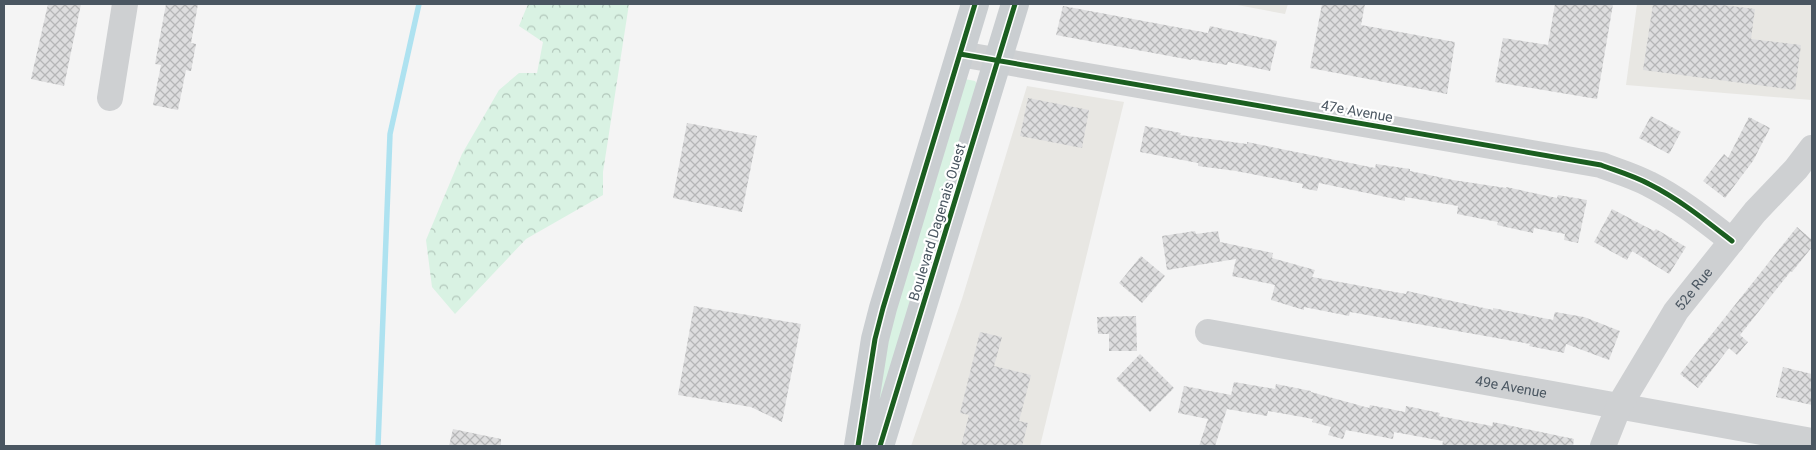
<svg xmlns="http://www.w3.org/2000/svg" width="1816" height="450" viewBox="0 0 1816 450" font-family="Roboto,sans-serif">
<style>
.commercial{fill:#e8e7e3}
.green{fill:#d9f2e3}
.forest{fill:url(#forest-crowns)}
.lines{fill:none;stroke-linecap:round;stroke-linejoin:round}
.stream{stroke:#aee2f0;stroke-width:5.5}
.building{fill:url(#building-cross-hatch)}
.minor{stroke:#ced0d2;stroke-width:26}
.major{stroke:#caced1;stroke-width:28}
.cycleway-casing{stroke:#fff;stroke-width:8}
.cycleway{stroke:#1b5e20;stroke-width:5}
.labels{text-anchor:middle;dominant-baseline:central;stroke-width:4.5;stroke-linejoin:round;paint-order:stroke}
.street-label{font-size:14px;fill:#4a5661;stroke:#fff}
</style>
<defs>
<pattern id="forest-crowns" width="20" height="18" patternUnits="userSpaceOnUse" patternTransform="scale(1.25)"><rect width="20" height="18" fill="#d9f2e3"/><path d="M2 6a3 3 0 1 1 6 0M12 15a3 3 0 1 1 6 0" fill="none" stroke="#b2c7bb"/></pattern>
<pattern id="building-cross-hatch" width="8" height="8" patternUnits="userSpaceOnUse" patternTransform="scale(1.25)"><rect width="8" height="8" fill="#ddddde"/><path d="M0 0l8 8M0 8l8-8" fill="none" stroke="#b5b6b7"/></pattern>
</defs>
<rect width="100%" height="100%" fill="#f4f4f4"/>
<!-- commercial -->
<path class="commercial" d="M 1232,4 L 1288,4 L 1285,14 Z
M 1637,4 L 1812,4 L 1812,100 L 1626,85 Z
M 1027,86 L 1124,102 L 1040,446 L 911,446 L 962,299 Z"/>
<!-- green -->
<path class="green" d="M 965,79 L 975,81 L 978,86 L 874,433 L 887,333 Z"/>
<!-- forest -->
<path class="forest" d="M 528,4 L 629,4 L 603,172 L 603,195 L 526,239 L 455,314 L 432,287 L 426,240 L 462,154 L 499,90 L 519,73 L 537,73 L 543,42 L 519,26 Z"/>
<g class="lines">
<!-- stream -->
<path class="stream" d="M 378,446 L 390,134 L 419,4"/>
</g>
<!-- building -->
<path class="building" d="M 48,4 L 81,4 L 64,86 L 31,79 Z
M 166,4 L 198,4 L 191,43 L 196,44 L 191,71 L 186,70 L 178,110 L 153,105 L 161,65 L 155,64 Z
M 1322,4 L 1365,4 L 1361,25 L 1455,42 L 1447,94 L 1310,68 Z
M 1555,4 L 1613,4 L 1597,99 L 1495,82 L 1503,38 L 1548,45 Z
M 1653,4 L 1714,4 L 1755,9 L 1751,39 L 1801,45 L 1795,90 L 1643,70 Z
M 1063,6 L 1208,33 L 1210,26 L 1277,41 L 1270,71 L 1228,62 L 1227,65 L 1191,59 L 1191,60 L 1056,35 Z
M 1028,98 L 1089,110 L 1082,148 L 1020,136 Z
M 1651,116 L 1681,132 L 1669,154 L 1639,138 Z
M 1749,117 L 1770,128 L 1753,161 L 1725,198 L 1703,181 L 1724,154 L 1728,158 Z
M 687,123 L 757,136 L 742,212 L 673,198 Z
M 1145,126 L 1181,133 L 1180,135 L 1247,144 L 1247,142 L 1375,168 L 1376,164 L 1410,169 L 1410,171 L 1453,180 L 1506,188 L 1506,187 L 1557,198 L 1558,195 L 1587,200 L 1578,243 L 1564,240 L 1565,234 L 1534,228 L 1533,233 L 1497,225 L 1498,222 L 1457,214 L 1458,206 L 1405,197 L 1405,201 L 1319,183 L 1317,191 L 1302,188 L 1303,184 L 1236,171 L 1198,166 L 1198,163 L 1140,152 Z
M 1612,209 L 1654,231 L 1656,229 L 1686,247 L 1669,274 L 1632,251 L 1627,260 L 1594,242 Z
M 1797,227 L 1812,240 L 1812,247 L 1792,272 L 1791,271 L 1740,335 L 1748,342 L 1737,355 L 1729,348 L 1698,388 L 1680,374 Z
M 1195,231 L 1196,234 L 1218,231 L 1220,242 L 1273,253 L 1272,258 L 1315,270 L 1312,277 L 1406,294 L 1407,291 L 1493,310 L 1493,308 L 1553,320 L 1555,312 L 1584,317 L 1620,331 L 1609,360 L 1566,344 L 1564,353 L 1529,346 L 1530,344 L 1350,312 L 1349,316 L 1304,307 L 1304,310 L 1271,300 L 1275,285 L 1232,276 L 1236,259 L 1167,270 L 1162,236 Z
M 1141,256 L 1165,276 L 1142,303 L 1119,283 Z
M 694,306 L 801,324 L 782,422 L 751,407 L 678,395 Z
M 1136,316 L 1137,351 L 1109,351 L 1109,334 L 1098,334 L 1097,317 Z
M 980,332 L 1002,337 L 994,366 L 1031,375 L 1019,421 L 1028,423 L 1022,446 L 961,446 L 969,415 L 960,413 Z
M 1140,354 L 1174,388 L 1150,412 L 1116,379 Z
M 1783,367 L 1812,374 L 1812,405 L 1776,397 Z
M 1234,382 L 1275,389 L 1276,384 L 1311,391 L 1311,392 L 1369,408 L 1370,405 L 1405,412 L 1406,406 L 1440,413 L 1439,416 L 1492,426 L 1493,422 L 1574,439 L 1573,446 L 1442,446 L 1443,441 L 1394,432 L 1393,439 L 1346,430 L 1343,439 L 1328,435 L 1331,427 L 1312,422 L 1313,419 L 1268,411 L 1267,416 L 1227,409 L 1215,446 L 1199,446 L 1208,419 L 1178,413 L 1184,386 L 1231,395 Z
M 453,429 L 501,439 L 501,446 L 449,446 Z"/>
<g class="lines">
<!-- minor -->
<g class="minor">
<path d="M 960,54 L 1601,165 C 1617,171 1634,176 1649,184 C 1679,199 1705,220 1732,241"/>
<path d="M 110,98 L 125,4"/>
<path id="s1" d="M 1208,332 L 1812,441"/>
<path id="s2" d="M 1603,446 L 1619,406 L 1676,311 L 1755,212 L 1796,169 L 1812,148"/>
</g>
<!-- major -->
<path class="major" d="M 858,446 L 875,339 L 883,308 L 975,4
M 880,446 L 1015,4"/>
<!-- cycleway casing -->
<g class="cycleway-casing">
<path id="cycleway" d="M 960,54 L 1601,165 C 1617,171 1634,176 1649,184 C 1679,199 1705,220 1732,241
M 858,446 L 875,339 L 883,308 L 975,4
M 880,446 L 1015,4"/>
</g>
<!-- cycleway -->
<use href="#cycleway" class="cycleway"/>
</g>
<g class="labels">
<!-- street labels -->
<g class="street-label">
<text transform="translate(1357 111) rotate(10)">47e Avenue</text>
<text transform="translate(937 222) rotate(-73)">Boulevard Dagenais Ouest</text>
<text stroke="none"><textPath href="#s2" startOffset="182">52e Rue</textPath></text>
<text stroke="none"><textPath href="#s1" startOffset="308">49e Avenue</textPath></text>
</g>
</g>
<!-- border -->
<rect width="1816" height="450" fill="none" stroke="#4a5661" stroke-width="10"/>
</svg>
